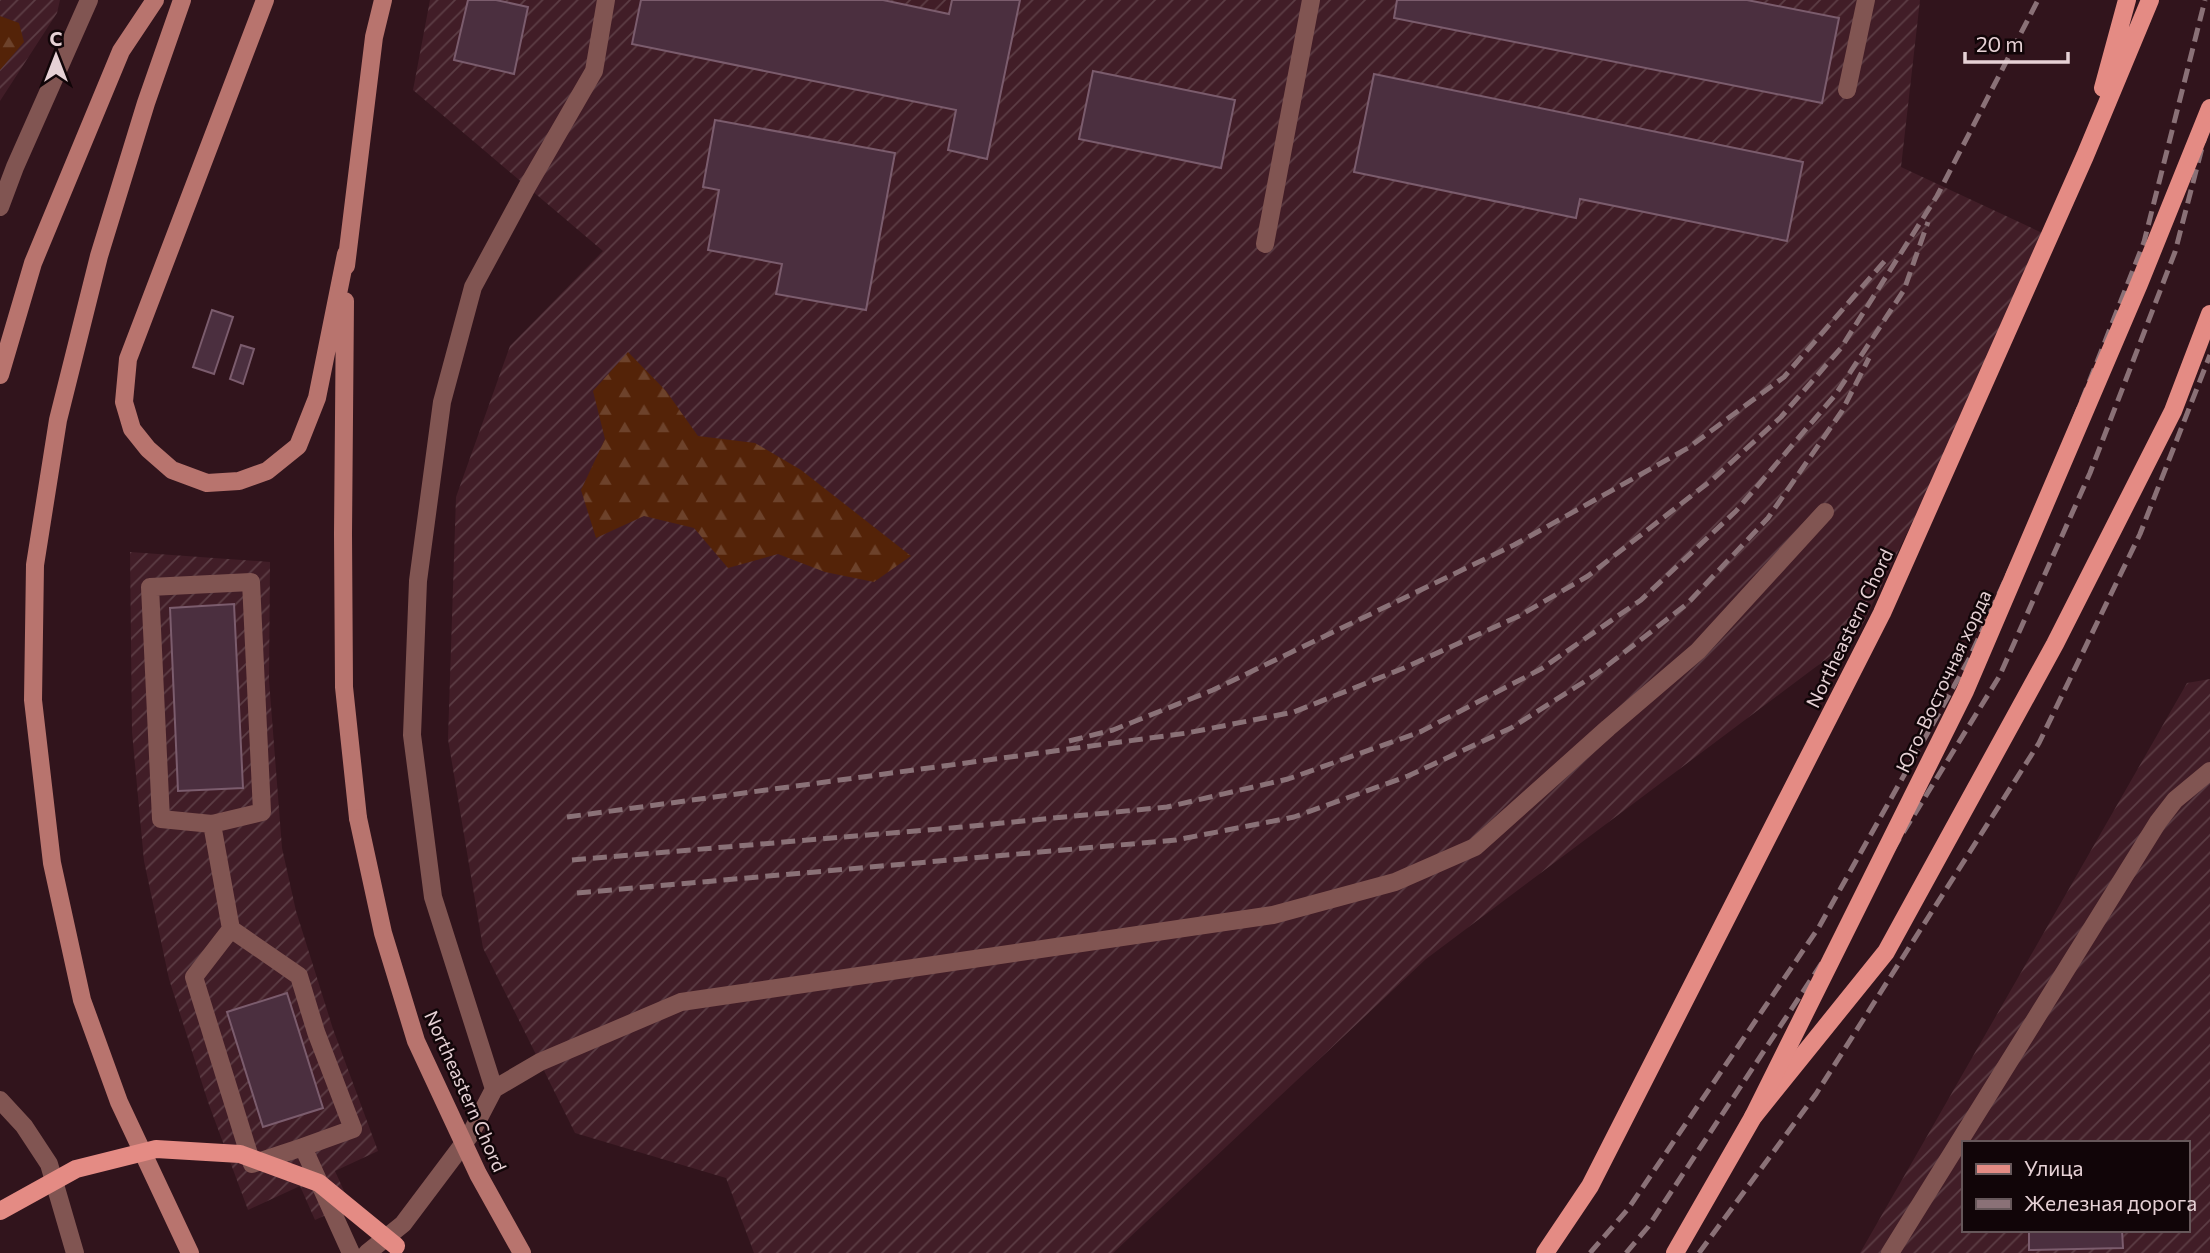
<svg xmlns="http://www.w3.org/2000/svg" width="2210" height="1253" viewBox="0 0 2210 1253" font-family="Commissioner,sans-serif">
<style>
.industrial{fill:url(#industrial-furrows);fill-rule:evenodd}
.forest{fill:url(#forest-firs)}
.building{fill:#4b2f3f;stroke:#7b5c6d;stroke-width:2}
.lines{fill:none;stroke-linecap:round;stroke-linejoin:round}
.service{stroke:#815552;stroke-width:18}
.secondary{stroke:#b8746e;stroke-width:18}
.primary{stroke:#e48b84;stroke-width:18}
.rail{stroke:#8a7177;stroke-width:5;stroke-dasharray:14 7;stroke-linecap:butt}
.secondary-bridge{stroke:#b8746e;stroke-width:18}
.primary-bridge{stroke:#e48b84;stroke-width:18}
.labels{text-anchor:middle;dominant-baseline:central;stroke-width:5;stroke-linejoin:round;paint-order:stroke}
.street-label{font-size:19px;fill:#e6d1d5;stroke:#110508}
</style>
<defs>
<pattern id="industrial-furrows" width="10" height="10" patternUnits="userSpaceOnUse" patternTransform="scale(1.75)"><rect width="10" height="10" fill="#411d27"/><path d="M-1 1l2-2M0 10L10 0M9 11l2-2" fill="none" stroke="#5c3d45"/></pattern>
<pattern id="forest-firs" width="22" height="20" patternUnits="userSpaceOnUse" patternTransform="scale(1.75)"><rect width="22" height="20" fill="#542308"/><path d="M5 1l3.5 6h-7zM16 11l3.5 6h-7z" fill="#6d422b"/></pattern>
</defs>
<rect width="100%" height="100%" fill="#31141c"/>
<!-- industrial -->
<path class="industrial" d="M 0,0 L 60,0 L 57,13 L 0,101 Z
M 430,0 L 1920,0 L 1901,167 L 2051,237 L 1857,636 L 1426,959 L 1113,1253 L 754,1253 L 726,1178 L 575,1133 L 483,948 L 448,739 L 456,497 L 510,346 L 603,251 L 413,90 Z
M 130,552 L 270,562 L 269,680 L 282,848 L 296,911 L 333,1029 L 378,1151 L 335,1171 L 350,1204 L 315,1220 L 300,1186 L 248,1210 L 208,1102 L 169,979 L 144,861 L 132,732 Z
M 2210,679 L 2210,1253 L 1860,1253 L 2187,683 ZM 1963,1143 L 2187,1143 L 2187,1230 L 1963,1230 Z"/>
<!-- forest -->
<path class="forest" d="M 0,16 L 19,23 L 24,42 L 0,70 Z
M 628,352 L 666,391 L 698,436 L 755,443 L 801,470 L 911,556 L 874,582 L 825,572 L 778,554 L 728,568 L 694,528 L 644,516 L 596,538 L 581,490 L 605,439 L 593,391 Z"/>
<!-- building -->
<path class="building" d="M 468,0 L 496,0 L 528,7 L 514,74 L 454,60 Z
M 641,0 L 883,0 L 949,14 L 952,0 L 1020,0 L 987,159 L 948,150 L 956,110 L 632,44 Z
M 1397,0 L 1747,0 L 1839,18 L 1822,103 L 1394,18 Z
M 1093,71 L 1235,100 L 1221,168 L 1079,139 Z
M 1374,74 L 1803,162 L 1787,241 L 1580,199 L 1576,218 L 1354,172 Z
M 715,120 L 895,153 L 866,310 L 776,294 L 782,264 L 708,250 L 719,190 L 703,187 Z
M 212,310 L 233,317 L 214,374 L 193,367 Z
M 241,345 L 254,349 L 243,384 L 230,379 Z
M 234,604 L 243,788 L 178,791 L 170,608 Z
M 287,993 L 323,1108 L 263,1127 L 227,1012 Z
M 2029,1230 L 2122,1230 L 2123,1248 L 2029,1250 Z"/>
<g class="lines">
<!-- service -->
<path class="service" d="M 1847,90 L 1866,0
M 0,207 L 15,167 L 89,0
M 1265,244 L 1311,0
M 251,582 L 262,812 L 212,824 L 161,819 L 150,587 Z
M 212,824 L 231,929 L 299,976 L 316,1032 L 353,1129 L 303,1147 L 351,1253
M 231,929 L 194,977 L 252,1164 L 303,1147
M 494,1089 L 540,1062 L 681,1002 L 1273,915 L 1395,882 L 1475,847 L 1608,728 L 1698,651 L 1825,512
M 0,1100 L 24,1126 L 49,1164 L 75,1253
M 367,1253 L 403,1224 L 470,1135 L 494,1089 L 433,897 L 412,735 L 418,581 L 442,402 L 473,287 L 527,187 L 594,71 L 606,0
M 1890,1253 L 2158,822 L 2175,800 L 2210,771"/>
<!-- secondary -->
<path class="secondary" d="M 182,0 L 146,103 L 99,256 L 58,420 L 35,565 L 33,700 L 52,863 L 82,1000 L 119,1102 L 190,1253
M 265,0 L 128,359 L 124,402 L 132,429 L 148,449 L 172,470 L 207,483 L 239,481 L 267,471 L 298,446 L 317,398 L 346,254
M 346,266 L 374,37 L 383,0
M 345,301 L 343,534 L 344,687 L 358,818
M 0,375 L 33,263 L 121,51 L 155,0"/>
<!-- primary -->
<path class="primary" d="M 2103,88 L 2127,0
M 1545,1253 L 1590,1186 L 1882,613 L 2085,156 L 2150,0
M 1675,1253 L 1753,1117 L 1886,952 L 2055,644 L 2173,411 L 2210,314"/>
<!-- rail -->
<path class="rail" d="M 1069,741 L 1113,730 L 1213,690 L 1514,545 L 1688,448 L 1784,377 L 1889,256
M 567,817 L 1187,733 L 1294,712 L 1404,668 L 1519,616 L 1588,576 L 1713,479 L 1781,417 L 1841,348 L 1937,196 L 2038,0
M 572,860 L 962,827 L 1167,807 L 1288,779 L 1420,732 L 1541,669 L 1641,600 L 1736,511 L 1836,394 L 1904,290 L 1928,222
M 577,893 L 1176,840 L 1294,817 L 1408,776 L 1511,728 L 1595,675 L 1687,604 L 1768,518 L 1842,411 L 1869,358
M 1590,1253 L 1628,1209 L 1819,927 L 1968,661 L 2046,492 L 2144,242 L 2205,0
M 1626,1253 L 1648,1227 L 1837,940 L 1999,677 L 2090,473 L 2175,252 L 2210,117
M 1699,1253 L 1816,1094 L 2039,743 L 2140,534 L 2210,355"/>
<!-- secondary-bridge -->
<path class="secondary-bridge" d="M 358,818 L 383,933 L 416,1041 L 478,1174 L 522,1253"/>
<!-- primary-bridge -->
<path class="primary-bridge" d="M 1753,1117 L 1965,691 L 2139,284 L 2210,108
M 0,1211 L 76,1169 L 156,1149 L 240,1154 L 319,1183 L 396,1246"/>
</g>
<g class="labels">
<!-- street labels -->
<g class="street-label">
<text transform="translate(1849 628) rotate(-64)">Northeastern Chord</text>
<text transform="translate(1943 681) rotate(-65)">Юго-Восточная хорда</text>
<text transform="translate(466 1091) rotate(66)">Northeastern Chord</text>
</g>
</g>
<!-- legend -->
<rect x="1962" y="1141" width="228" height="91" fill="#110508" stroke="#66575a" stroke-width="2"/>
<rect x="1976" y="1164" width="35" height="10" fill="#e48b84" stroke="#66575a" stroke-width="2"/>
<text x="2024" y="1176" font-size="21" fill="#e6d1d5">Улица</text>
<rect x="1976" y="1199" width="35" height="10" fill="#8a7177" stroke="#66575a" stroke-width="2"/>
<text x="2024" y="1211" font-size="21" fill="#e6d1d5">Железная дорога</text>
<!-- north arrow -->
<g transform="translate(56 56)" stroke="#110508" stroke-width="5" paint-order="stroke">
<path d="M0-5L12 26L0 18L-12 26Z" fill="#e6d1d5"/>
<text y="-10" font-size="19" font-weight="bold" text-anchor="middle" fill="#e6d1d5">С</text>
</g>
<!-- scale -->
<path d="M1965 52v10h103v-10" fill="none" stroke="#e6d1d5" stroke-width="3.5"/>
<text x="1976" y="52" font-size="21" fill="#e6d1d5" stroke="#110508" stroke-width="5" paint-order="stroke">20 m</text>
</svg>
